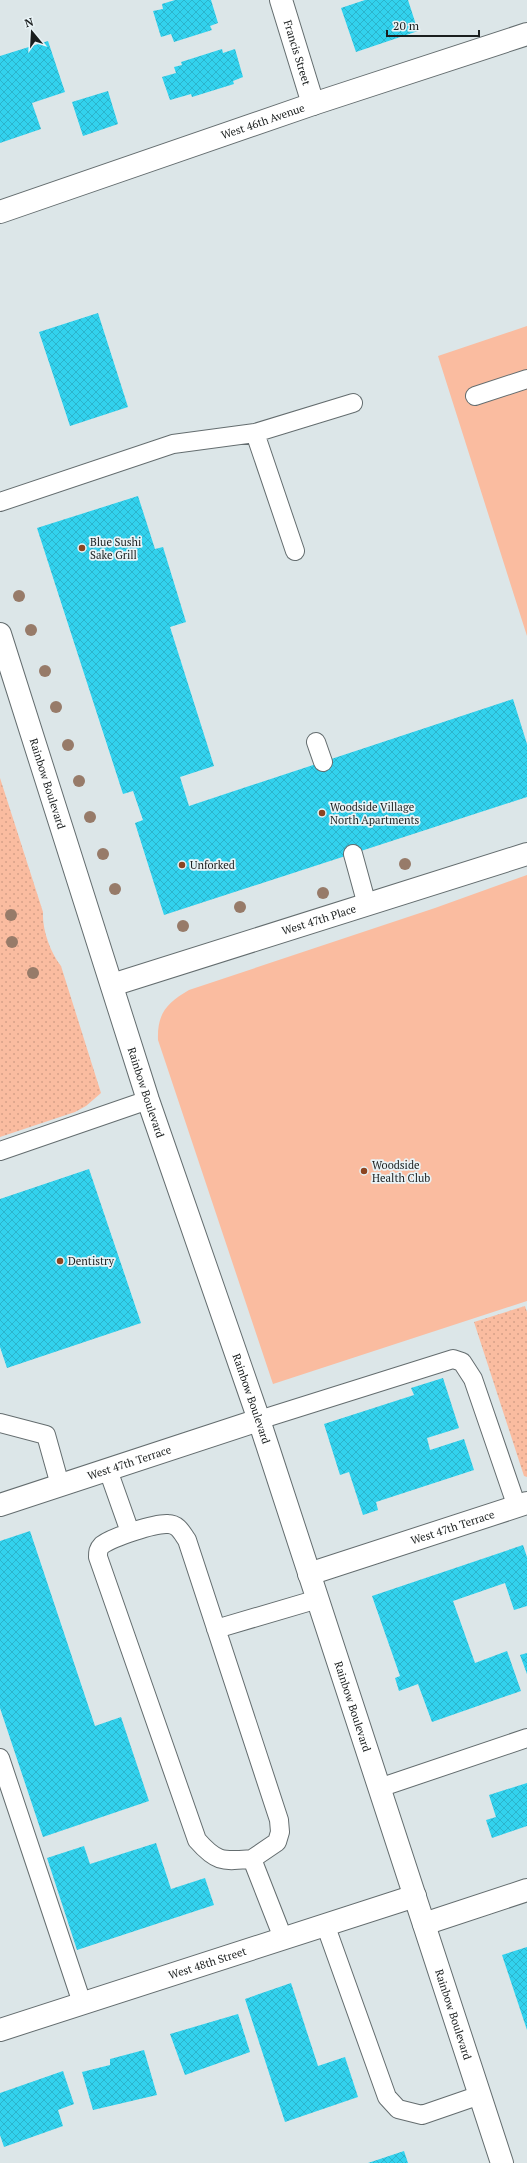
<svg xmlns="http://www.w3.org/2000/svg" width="527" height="2163" viewBox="0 0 527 2163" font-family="'PT Serif',serif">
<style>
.grass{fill:url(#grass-dots)}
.garden{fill:#fabca0}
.building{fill:url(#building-cross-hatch)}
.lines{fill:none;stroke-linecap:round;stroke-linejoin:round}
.lane-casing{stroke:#646d6f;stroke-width:20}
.street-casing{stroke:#646d6f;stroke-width:24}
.primary-casing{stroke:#646d6f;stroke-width:24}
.lane{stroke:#fff;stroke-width:18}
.street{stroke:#fff;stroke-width:22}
.primary{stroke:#fff;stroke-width:22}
.tree{fill:#977b69}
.poi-dot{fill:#8c4521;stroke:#e9f3f6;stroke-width:1.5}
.labels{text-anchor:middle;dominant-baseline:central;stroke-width:3.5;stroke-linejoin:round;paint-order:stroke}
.street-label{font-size:11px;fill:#1a1e1e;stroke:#e9f3f6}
.poi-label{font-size:11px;fill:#1a1e1e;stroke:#e9f3f6;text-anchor:start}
</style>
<defs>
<pattern id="grass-dots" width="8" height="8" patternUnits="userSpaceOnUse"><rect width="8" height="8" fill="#fabca0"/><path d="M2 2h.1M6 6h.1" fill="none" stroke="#d6a189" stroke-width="1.8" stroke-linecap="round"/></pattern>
<pattern id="building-cross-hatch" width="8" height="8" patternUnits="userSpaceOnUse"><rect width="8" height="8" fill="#32d2ee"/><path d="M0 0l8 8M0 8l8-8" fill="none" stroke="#2cb4cc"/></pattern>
</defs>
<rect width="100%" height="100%" fill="#dce6e8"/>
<!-- grass -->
<path class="grass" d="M 0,778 L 43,912 C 42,929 50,952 61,966 L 101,1093 L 86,1106 L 75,1112 L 0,1137 Z
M 525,1306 L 527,1312 L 527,1477 L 524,1476 L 474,1322 Z"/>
<!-- garden -->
<path class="garden" d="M 527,326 L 527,636 L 438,356 Z
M 527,875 L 527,1301 L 273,1384 L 158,1040 C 157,1013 167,1003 189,990 L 435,908 Z"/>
<!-- building -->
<path class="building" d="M 175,0 L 211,0 L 218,23 L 210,26 L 212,30 L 174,42 L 171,34 L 161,37 L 153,11 L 163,9 L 162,4 Z
M 365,0 L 408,0 L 418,31 L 356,52 L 341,8 Z
M 48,41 L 65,92 L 32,103 L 41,129 L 0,143 L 0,56 Z
M 222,49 L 223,53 L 235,49 L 243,77 L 233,81 L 234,84 L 192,97 L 191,94 L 170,100 L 162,77 L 176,73 L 174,67 L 182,65 L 181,62 Z
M 108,91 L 118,124 L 83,136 L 72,102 Z
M 98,313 L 128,407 L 70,426 L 39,332 Z
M 138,496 L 155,549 L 163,547 L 186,622 L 170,627 L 214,766 L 180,777 L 189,806 L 513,699 L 527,744 L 527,797 L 164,915 L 135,823 L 143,820 L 133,791 L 123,794 L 37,528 Z
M 89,1169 L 141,1323 L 7,1368 L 0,1347 L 0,1199 Z
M 443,1378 L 459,1428 L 427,1438 L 430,1450 L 464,1439 L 474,1470 L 376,1502 L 378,1510 L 363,1515 L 349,1472 L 340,1475 L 324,1424 L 414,1395 L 411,1388 Z
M 30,1531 L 95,1726 L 121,1717 L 149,1801 L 43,1837 L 0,1708 L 0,1541 Z
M 523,1545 L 527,1557 L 527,1606 L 514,1610 L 505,1583 L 453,1601 L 475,1663 L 507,1651 L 521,1691 L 432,1722 L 418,1684 L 399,1691 L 395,1678 L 400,1676 L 372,1596 Z
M 527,1653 L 527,1674 L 520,1655 Z
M 527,1783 L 527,1826 L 492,1838 L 486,1820 L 496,1817 L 489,1795 Z
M 156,1843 L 171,1889 L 205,1878 L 214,1905 L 77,1950 L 47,1858 L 84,1846 L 90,1864 Z
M 527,1947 L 527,2030 L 502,1955 Z
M 291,1983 L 318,2066 L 345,2057 L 358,2097 L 285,2122 L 245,1999 Z
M 238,2014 L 250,2052 L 185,2075 L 170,2034 Z
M 144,2050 L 157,2095 L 93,2110 L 82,2072 L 110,2065 L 110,2059 Z
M 63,2071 L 74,2104 L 58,2110 L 63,2126 L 4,2147 L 0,2135 L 0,2093 Z
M 404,2151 L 408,2163 L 368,2163 Z"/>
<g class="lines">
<!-- lane casing -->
<g class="lane-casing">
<path id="lane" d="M 475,396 L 527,379
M 255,433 L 353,403
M 0,502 L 173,444 L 255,433 L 295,551
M 316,742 L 323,762
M 353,854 L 367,905
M 0,1151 L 148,1100
M 259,1420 L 453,1359 L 462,1362 L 473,1379 L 517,1507
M 0,1423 L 46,1435 L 60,1485
M 108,1470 L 130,1532
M 216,1629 L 318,1599
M 0,1758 L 82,2003
M 379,1788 L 527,1738
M 252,1859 L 277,1842 L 280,1832 L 279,1820 L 187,1540 C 182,1533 178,1524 168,1524 C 155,1523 113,1537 102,1545 C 98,1549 98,1552 98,1557 L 197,1840 C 217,1863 223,1861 252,1859 L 283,1938
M 325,1924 L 387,2097 L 398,2109 L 422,2115 L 480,2095"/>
</g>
<!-- street casing -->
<g class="street-casing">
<g id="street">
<path id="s1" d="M 281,0 L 313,104"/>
<path id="s2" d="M 0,212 L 313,104 L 527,34"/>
<path id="s3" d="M 112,985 L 527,854"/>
<path id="s4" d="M 0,1505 L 259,1420"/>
<path id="s5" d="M 309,1574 L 527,1503"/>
<path d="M 424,1924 L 527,1890"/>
<path id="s6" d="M 0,2030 L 415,1896"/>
</g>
</g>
<!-- primary casing -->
<g class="primary-casing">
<g id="primary">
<path id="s7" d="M 0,634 L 148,1100 L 259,1420 L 502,2163"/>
</g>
</g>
<!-- lane -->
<use href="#lane" class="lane"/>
<!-- street -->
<use href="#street" class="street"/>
<!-- primary -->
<use href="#primary" class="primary"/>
</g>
<!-- trees -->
<g class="tree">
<circle cx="19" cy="596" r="6"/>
<circle cx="31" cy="630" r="6"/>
<circle cx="45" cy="671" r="6"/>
<circle cx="56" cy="707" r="6"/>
<circle cx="68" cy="745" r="6"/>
<circle cx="79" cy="781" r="6"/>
<circle cx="90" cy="817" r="6"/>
<circle cx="103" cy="854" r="6"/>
<circle cx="405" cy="864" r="6"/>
<circle cx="115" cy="889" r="6"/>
<circle cx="323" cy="893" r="6"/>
<circle cx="240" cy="907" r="6"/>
<circle cx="11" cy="915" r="6"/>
<circle cx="183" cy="926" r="6"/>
<circle cx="12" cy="942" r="6"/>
<circle cx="33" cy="973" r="6"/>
</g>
<!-- markers -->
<g class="poi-dot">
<circle cx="82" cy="548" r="4"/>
<circle cx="322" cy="813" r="4"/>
<circle cx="182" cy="865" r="4"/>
<circle cx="364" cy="1171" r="4"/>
<circle cx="60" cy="1261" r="4"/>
</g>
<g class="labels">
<!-- street labels -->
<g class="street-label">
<text stroke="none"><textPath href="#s1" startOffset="55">Francis Street</textPath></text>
<text stroke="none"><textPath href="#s2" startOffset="278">West 46th Avenue</textPath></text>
<text stroke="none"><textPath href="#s7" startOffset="157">Rainbow Boulevard</textPath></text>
<text stroke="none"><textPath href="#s3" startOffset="217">West 47th Place</textPath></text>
<text stroke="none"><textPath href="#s7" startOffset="481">Rainbow Boulevard</textPath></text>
<text stroke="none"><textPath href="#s7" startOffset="805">Rainbow Boulevard</textPath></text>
<text stroke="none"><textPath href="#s4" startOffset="136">West 47th Terrace</textPath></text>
<text stroke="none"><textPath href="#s5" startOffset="151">West 47th Terrace</textPath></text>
<text stroke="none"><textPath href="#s7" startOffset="1129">Rainbow Boulevard</textPath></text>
<text stroke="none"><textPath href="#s6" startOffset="218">West 48th Street</textPath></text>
<text stroke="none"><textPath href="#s7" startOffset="1453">Rainbow Boulevard</textPath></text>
</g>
<!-- poi labels -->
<g class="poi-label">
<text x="90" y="542">Blue Sushi<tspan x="90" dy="13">Sake Grill</tspan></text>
<text x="330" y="807">Woodside Village<tspan x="330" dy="13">North Apartments</tspan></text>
<text x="190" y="865">Unforked</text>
<text x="372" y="1165">Woodside<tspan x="372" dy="13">Health Club</tspan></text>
<text x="68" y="1261">Dentistry</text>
</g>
</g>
<!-- north arrow -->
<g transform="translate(32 32) rotate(342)" stroke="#e9f3f6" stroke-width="3" paint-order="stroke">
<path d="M0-3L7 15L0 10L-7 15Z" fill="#1a1e1e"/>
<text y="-6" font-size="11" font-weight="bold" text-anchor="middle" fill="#1a1e1e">N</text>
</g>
<!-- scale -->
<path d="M387 30v6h92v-6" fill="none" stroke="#1a1e1e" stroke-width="2"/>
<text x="393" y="30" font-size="12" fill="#1a1e1e" stroke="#e9f3f6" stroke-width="3" paint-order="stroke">20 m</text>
</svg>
